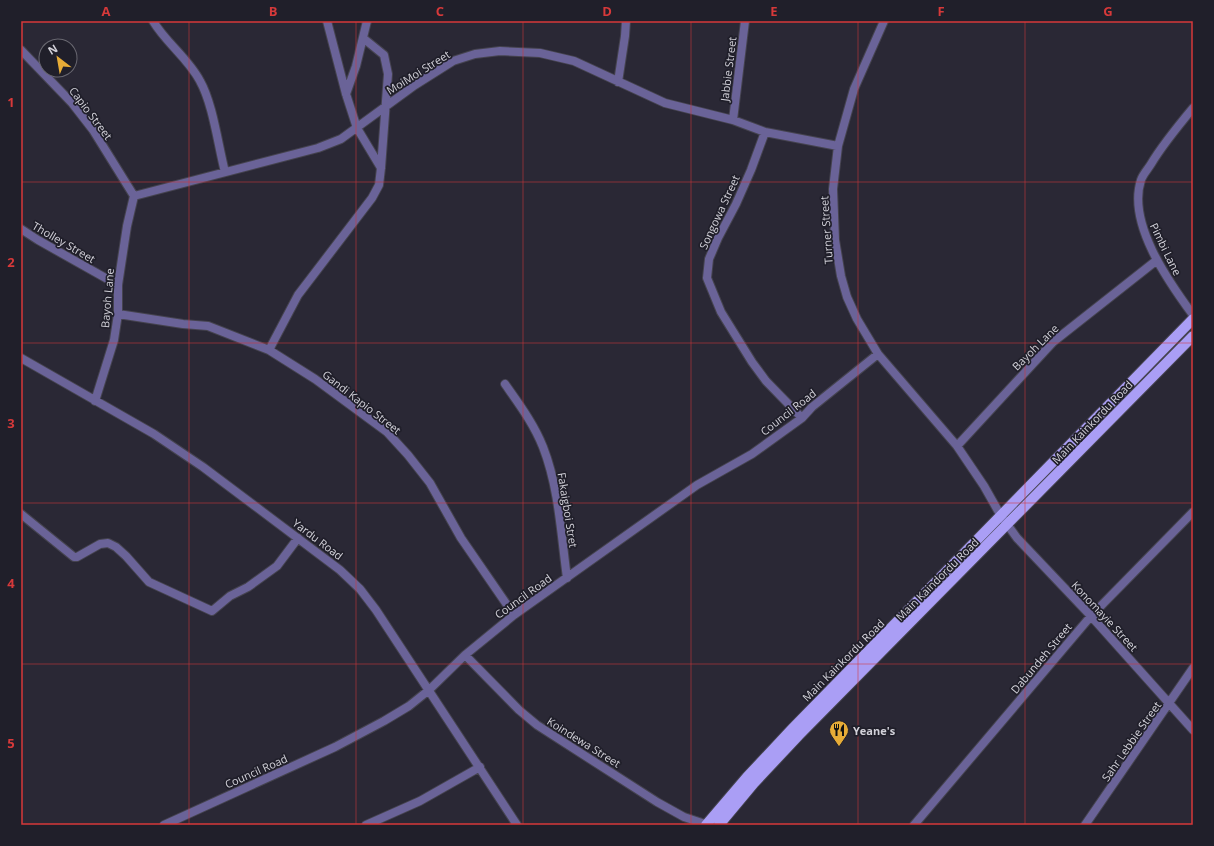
<svg xmlns="http://www.w3.org/2000/svg" width="1214" height="846" viewBox="0 0 1214 846" font-family="'Open Sans',sans-serif">
<style>
.lines{fill:none;stroke-linecap:round;stroke-linejoin:round}
.minor-casing{stroke:#45434f;stroke-width:10}
.primary-casing{stroke:#45434f;stroke-width:12}
.minor{stroke:#6a6398;stroke-width:8}
.primary{stroke:#aa9ef5;stroke-width:10}
.grid{fill:none;stroke:#d6393a;stroke-width:1;stroke-opacity:0.55}
.labels{text-anchor:middle;dominant-baseline:central;stroke-width:3.5;stroke-linejoin:round;paint-order:stroke}
.street-label{font-size:11px;fill:#d3d2da;stroke:#201f2a}
.poi-label{font-size:11px;font-weight:bold;fill:#d3d2da;stroke:#201f2a;text-anchor:start}
.neatline{fill:none;stroke:#d6393a;stroke-width:1.5}
.grid-label{font-size:13px;text-anchor:middle;font-weight:bold;fill:#d6393a}
</style>
<rect width="100%" height="100%" fill="#2a2835"/>
<g class="lines">
<!-- minor casing -->
<g class="minor-casing">
<path id="minor" d="M 153,21 C 166,43 188,58 200,81 C 213,104 218,145 225,172
M 327,21 L 346,94 L 357,128 L 381,168
M 884,21 L 854,89 L 838,146 L 833,189 L 835,240 L 841,276 L 847,297 L 857,319 L 878,354 L 957,446 L 984,486 L 1001,516 L 1017,538 L 1091,616 L 1193,730
M 21,50 L 72,103 L 93,130 L 134,196
M 618,82 L 625,36 L 626,21
M 346,94 L 356,66 L 367,21
M 1193,108 C 1178,126 1163,144 1151,164 C 1148,169 1143,174 1141,180 C 1127,223 1168,281 1193,315
M 733,120 L 745,21
M 765,132 L 751,170 L 736,204 L 718,238 L 709,259 L 707,278 L 721,312 L 752,362 L 766,381 L 802,418
M 134,196 L 318,148 L 341,139 L 415,85 L 453,61 L 475,54 L 500,51 L 540,53 L 574,61 L 665,103 L 733,120 L 765,132 L 838,146
M 21,229 L 38,240 L 118,285
M 118,314 L 183,324 L 208,326 L 269,350 L 315,379 L 387,432 L 408,455 L 430,483 L 461,538 L 514,615
M 269,350 L 298,295 L 372,198 L 379,185 L 381,168 L 388,74 L 384,55 L 363,38
M 21,358 L 154,434 L 203,467 L 340,570 L 360,589 L 376,610 L 517,825
M 505,384 C 519,404 534,424 543,447 C 559,488 561,534 567,578
M 95,401 L 114,340 L 118,314 L 118,285 L 127,226 L 134,196
M 957,446 L 1053,342 L 1157,260
M 21,514 L 74,557 L 77,557 L 100,544 L 108,543 L 116,547 L 126,556 L 149,582 L 212,611 L 230,596 L 248,587 L 277,566 L 298,538
M 465,655 L 519,710 L 537,725 L 657,802 L 684,817 L 708,825
M 164,825 L 335,747 L 384,721 L 409,706 L 429,690 L 465,655 L 514,615 L 697,485 L 752,454 L 802,418 L 812,407 L 878,354
M 366,825 L 420,801 L 480,767
M 914,825 L 1091,616 L 1193,512
M 1085,825 L 1193,668"/>
</g>
<!-- primary casing -->
<g class="primary-casing">
<path id="primary" d="M 706,825 L 747,777 L 792,729 L 1193,319
M 719,825 L 754,783 L 799,735 L 1193,336"/>
</g>
<!-- minor -->
<use href="#minor" class="minor"/>
<!-- primary -->
<use href="#primary" class="primary"/>
</g>
<!-- grid -->
<path class="grid" d="M 189,21 L 189,825M 356,21 L 356,825M 523,21 L 523,825M 691,21 L 691,825M 858,21 L 858,825M 1025,21 L 1025,825M 21,182 L 1193,182M 21,343 L 1193,343M 21,503 L 1193,503M 21,664 L 1193,664"/>
<!-- icons -->
<defs>
<g id="restaurant-pin" transform="scale(1)"><path d="M0 17L-7.5 6A9.5 9.5 0 1 1 7.5 6Z" fill="#e7ac37" stroke="#201f2a"/><path d="M-5-6h1v4h1v-4h1v4h1v-4h1v5L-1.5 .5V6h-2V.5L-5-1ZM5-6V6H3V1.5H1.5Q1.5-4 5-6Z" fill="#111"/></g>
</defs>
<g fill-rule="evenodd">
<use href="#restaurant-pin" x="839" y="730"/>
</g>
<g class="labels">
<!-- street labels -->
<g class="street-label">
<text transform="translate(728 69) rotate(-83)">Jabbie Street</text>
<text transform="translate(418 72) rotate(-32)">MoiMoi Street</text>
<text transform="translate(91 113) rotate(53)">Capio Street</text>
<text transform="translate(719 212) rotate(-65)">Songowa Street</text>
<text transform="translate(826 230) rotate(-94)">Turner Street</text>
<text transform="translate(64 242) rotate(30)">Tholley Street</text>
<text transform="translate(1166 249) rotate(64)">Pimbi Lane</text>
<text transform="translate(107 298) rotate(-85)">Bayoh Lane</text>
<text transform="translate(1035 347) rotate(-45)">Bayoh Lane</text>
<text transform="translate(362 402) rotate(38)">Gandi Kapio Street</text>
<text transform="translate(788 412) rotate(-38)">Council Road</text>
<text transform="translate(1092 422) rotate(-46)">Main Kainkordu Road</text>
<text transform="translate(568 510) rotate(81)">Fakaigboi Stret</text>
<text transform="translate(318 539) rotate(37)">Yardu Road</text>
<text transform="translate(937 579) rotate(-45)">Main Kaindordu Road</text>
<text transform="translate(523 596) rotate(-36)">Council Road</text>
<text transform="translate(1105 616) rotate(47)">Konomayie Street</text>
<text transform="translate(1041 658) rotate(-50)">Dabundeh Street</text>
<text transform="translate(843 660) rotate(-45)">Main Kainkordu Road</text>
<text transform="translate(1131 741) rotate(-55)">Sahr Lebbie Street</text>
<text transform="translate(584 742) rotate(32)">Koindewa Street</text>
<text transform="translate(256 771) rotate(-24)">Council Road</text>
</g>
<!-- poi labels -->
<g class="poi-label">
<text x="853" y="730">Yeane's</text>
</g>
</g>
<!-- border -->
<rect width="1214" height="846" fill="none" stroke="#201f2a" stroke-width="44"/>
<!-- north arrow -->
<g transform="translate(58 58) rotate(329)"><circle r="19" fill="#201f2a" stroke="#686770"/>
<path d="M0-3L7 15L0 10L-7 15Z" fill="#e7ac37"/>
<text y="-6" font-size="11" font-weight="bold" text-anchor="middle" fill="#d3d2da">N</text>
</g>
<rect x="22" y="22" width="1170" height="802" class="neatline"/>
<g class="grid-label">
<text x="106" y="16">A</text>
<text x="273" y="16">B</text>
<text x="440" y="16">C</text>
<text x="607" y="16">D</text>
<text x="774" y="16">E</text>
<text x="941" y="16">F</text>
<text x="1108" y="16">G</text>
<text x="11" y="107">1</text>
<text x="11" y="267">2</text>
<text x="11" y="428">3</text>
<text x="11" y="588">4</text>
<text x="11" y="748">5</text>
</g>
</svg>
